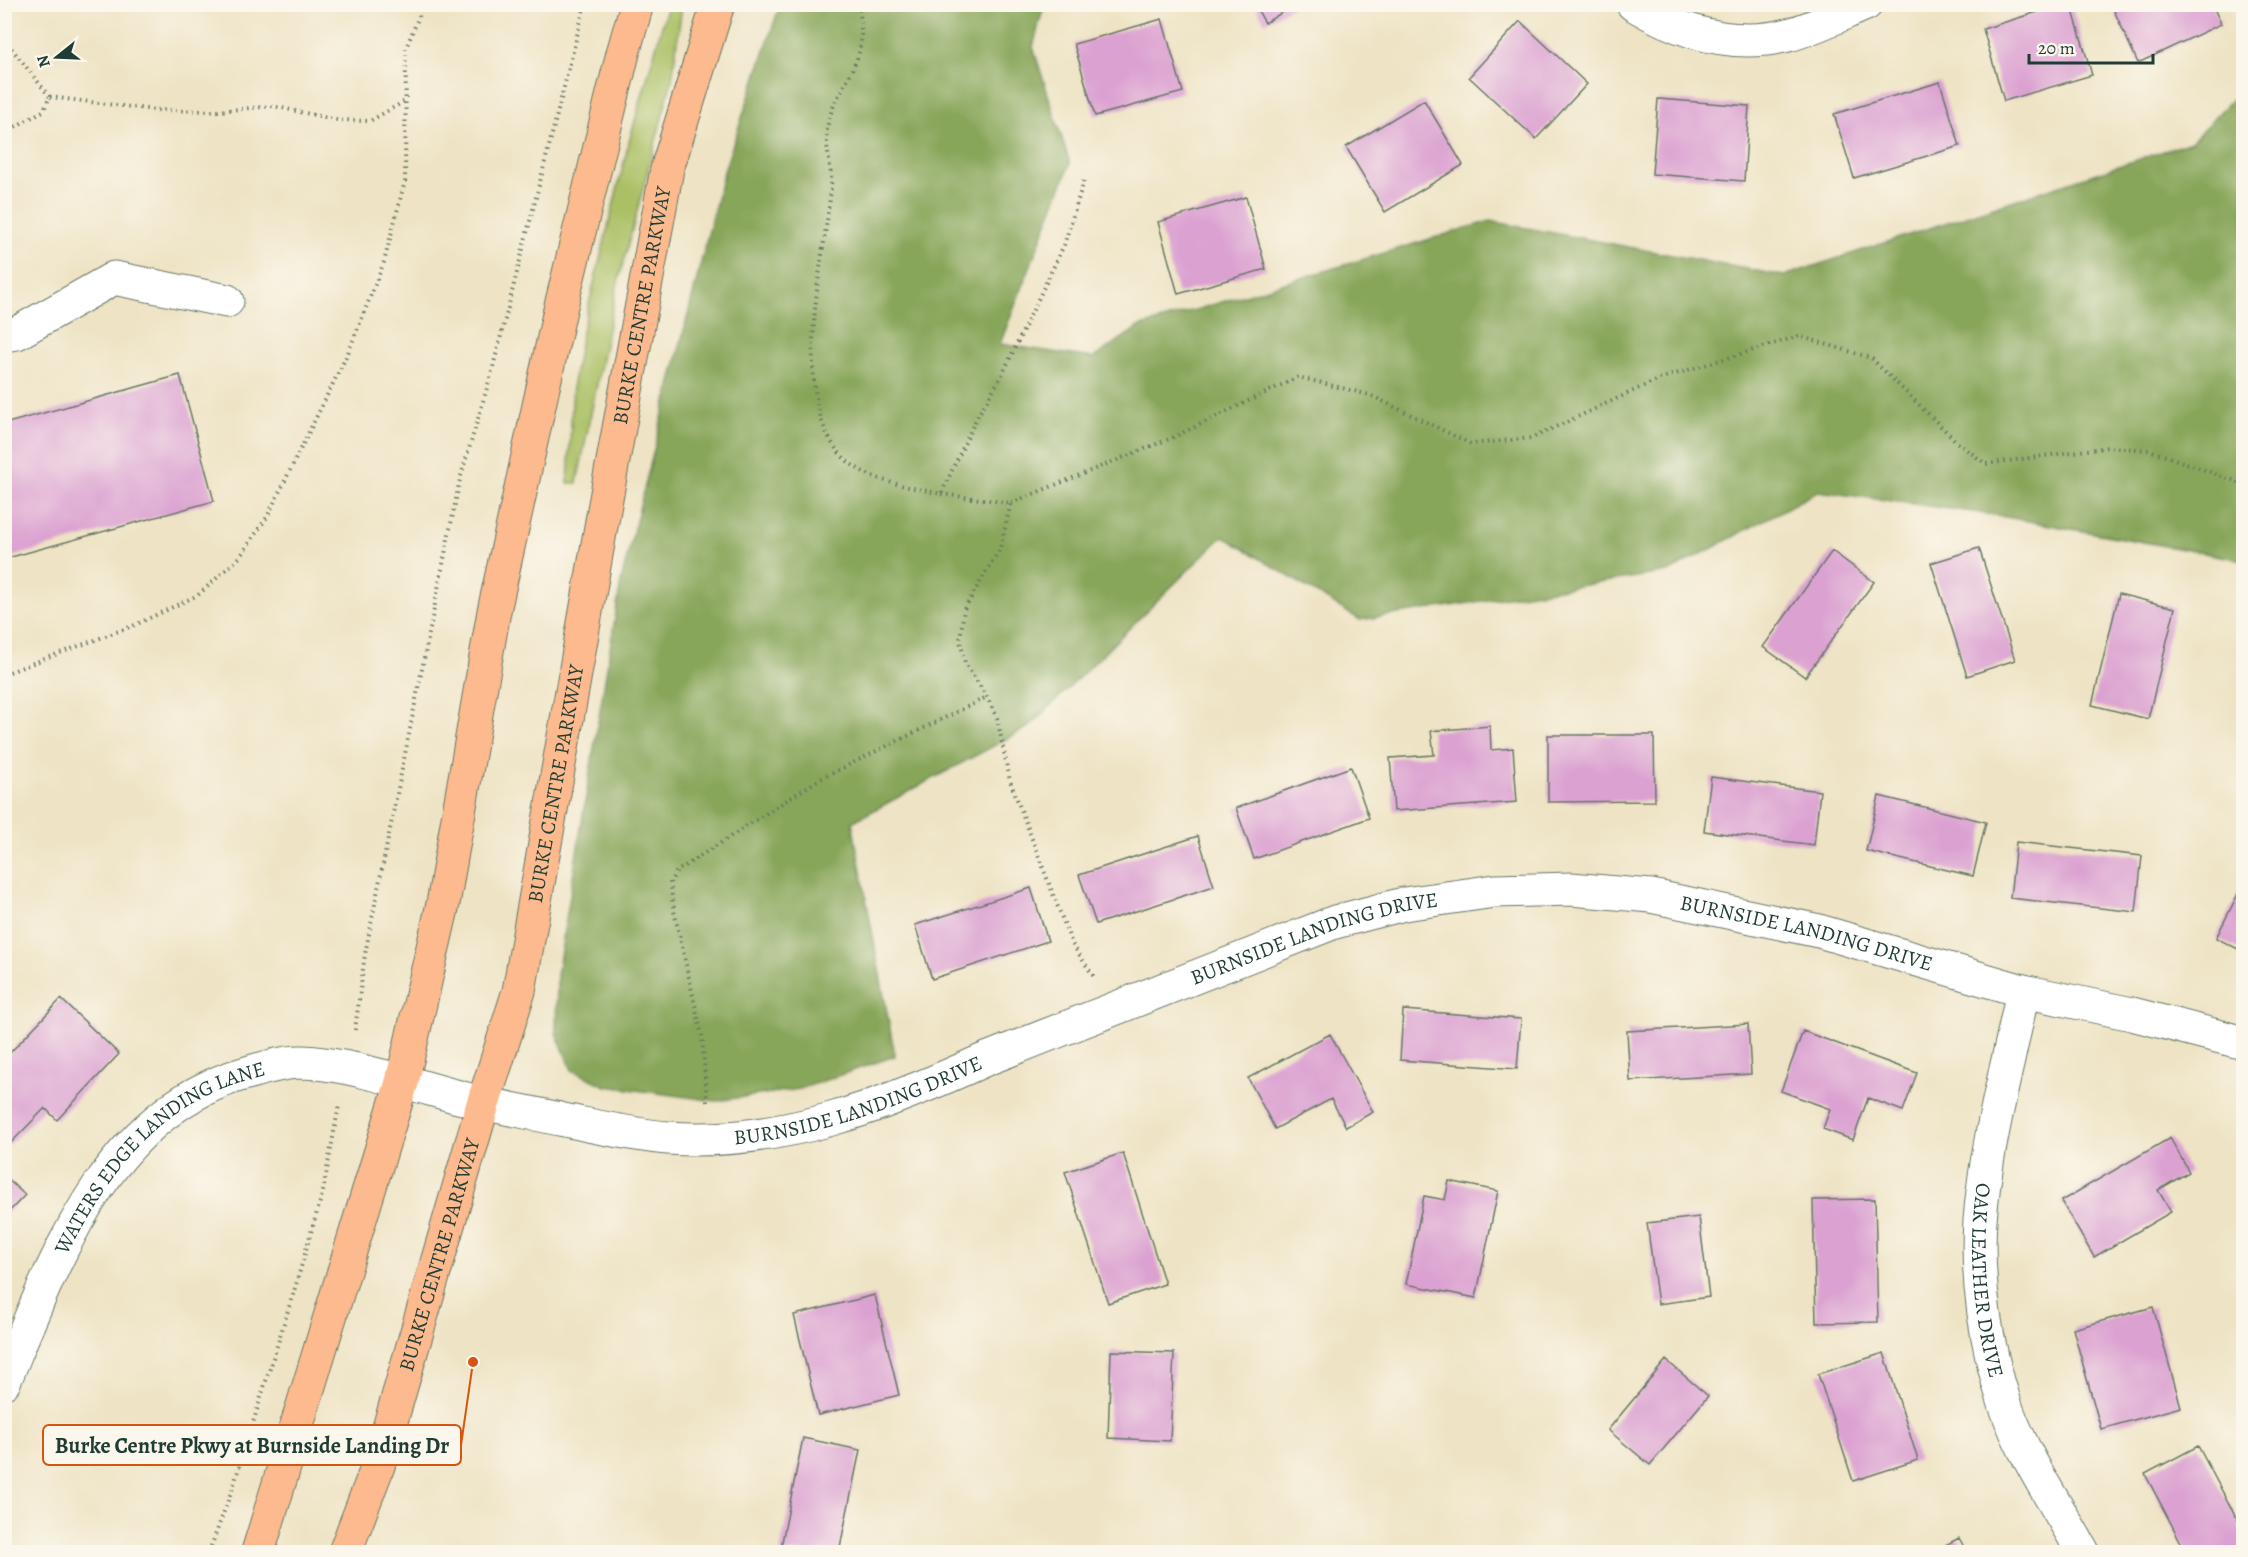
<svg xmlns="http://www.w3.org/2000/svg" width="2248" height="1557" viewBox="0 0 2248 1557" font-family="Alegreya,serif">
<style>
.green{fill:#abc065;stroke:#657e4c;stroke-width:1.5}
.forest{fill:#88a65a;stroke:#547247;stroke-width:1.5}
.building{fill:#dba2d1}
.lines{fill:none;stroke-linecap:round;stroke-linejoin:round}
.minor-casing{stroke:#677766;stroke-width:35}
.major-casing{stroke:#677766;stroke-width:35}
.path{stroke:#677766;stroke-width:4;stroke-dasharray:1.5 4.5;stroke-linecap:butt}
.minor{stroke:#fff;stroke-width:33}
.major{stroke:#fcba8e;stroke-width:33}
.labels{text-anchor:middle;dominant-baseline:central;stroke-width:5;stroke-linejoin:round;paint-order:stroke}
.street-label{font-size:21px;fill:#1f3d34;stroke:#fbf7ec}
.leader{fill:none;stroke:#d45610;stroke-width:2}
.callout-dot{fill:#d45610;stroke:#fbf7ec;stroke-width:2}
.callout{fill:#fbf7ec;stroke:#d45610;stroke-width:2}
.callout-label{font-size:22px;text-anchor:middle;font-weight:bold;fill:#1f3d34}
</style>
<rect width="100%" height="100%" fill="#fbf7ec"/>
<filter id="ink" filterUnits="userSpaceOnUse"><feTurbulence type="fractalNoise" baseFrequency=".0167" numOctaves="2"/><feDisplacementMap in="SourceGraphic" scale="12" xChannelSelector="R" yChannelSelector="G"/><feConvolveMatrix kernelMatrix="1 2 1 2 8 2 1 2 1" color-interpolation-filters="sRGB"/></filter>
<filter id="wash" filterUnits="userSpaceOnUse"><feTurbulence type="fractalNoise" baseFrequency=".008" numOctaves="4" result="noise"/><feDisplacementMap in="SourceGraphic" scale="24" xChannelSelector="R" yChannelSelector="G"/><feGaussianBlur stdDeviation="1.35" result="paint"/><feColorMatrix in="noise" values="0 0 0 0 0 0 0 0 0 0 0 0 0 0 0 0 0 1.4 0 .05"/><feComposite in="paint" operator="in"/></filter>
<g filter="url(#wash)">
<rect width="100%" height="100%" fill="#eee3c4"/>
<!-- green -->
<path class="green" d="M 668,5 L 682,5 L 672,80 L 616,290 L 577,483 L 568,483 L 573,383 L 582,332 L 629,142 Z"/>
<!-- forest -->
<path class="forest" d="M 780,5 L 1044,5 L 1033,47 L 1070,164 L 1000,344 L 1093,358 L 1139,327 L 1490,221 L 1784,276 L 2191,142 L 2243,88 L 2243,560 L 1995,515 L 1818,491 L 1668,572 L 1360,620 L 1223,536 L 1029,727 L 852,822 L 895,1056 L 800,1089 L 716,1101 L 606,1086 L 572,1070 L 556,1033 L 557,975 L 621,581 L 724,171 Z"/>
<g id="blocks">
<!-- building -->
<path class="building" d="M 1254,4 L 1296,4 L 1265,23 Z
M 2063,4 L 2071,4 L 2092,75 L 2004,101 L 1983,29 Z
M 2111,4 L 2212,4 L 2221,24 L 2138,63 Z
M 1162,19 L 1183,92 L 1095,116 L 1074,44 Z
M 1520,21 L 1587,84 L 1536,139 L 1469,77 Z
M 1940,82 L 1960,146 L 1854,178 L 1834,114 Z
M 1658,99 L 1749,106 L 1744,181 L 1652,174 Z
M 1424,100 L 1463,165 L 1385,212 L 1346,147 Z
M 1246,197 L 1266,269 L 1178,294 L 1158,222 Z
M 180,375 L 214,501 L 4,559 L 4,424 Z
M 1979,548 L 2015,660 L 1967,676 L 1931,563 Z
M 1832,551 L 1874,582 L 1805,677 L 1763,647 Z
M 2119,594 L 2175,608 L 2148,719 L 2092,705 Z
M 1490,726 L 1491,750 L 1513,748 L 1517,802 L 1394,811 L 1390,758 L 1434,755 L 1431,731 Z
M 1548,735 L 1654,735 L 1655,801 L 1548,802 Z
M 1351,767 L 1369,818 L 1254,859 L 1236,808 Z
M 1711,777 L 1820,791 L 1814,845 L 1704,831 Z
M 1879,796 L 1986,822 L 1973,876 L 1866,851 Z
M 1198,836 L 1214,886 L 1096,924 L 1079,875 Z
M 2016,842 L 2142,856 L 2136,912 L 2010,898 Z
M 2244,882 L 2244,952 L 2216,938 Z
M 1031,888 L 1048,941 L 932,979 L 915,925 Z
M 61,999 L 119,1054 L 57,1120 L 45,1108 L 4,1150 L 4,1059 Z
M 1403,1010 L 1521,1019 L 1517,1069 L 1400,1060 Z
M 1748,1024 L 1751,1074 L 1630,1081 L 1627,1031 Z
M 1803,1031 L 1917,1073 L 1903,1111 L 1868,1098 L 1853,1140 L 1823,1129 L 1830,1109 L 1781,1091 Z
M 1330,1034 L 1373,1112 L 1346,1127 L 1331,1099 L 1275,1129 L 1248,1078 Z
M 2170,1138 L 2189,1172 L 2158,1190 L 2171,1212 L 2094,1257 L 2061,1201 Z
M 1123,1153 L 1165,1284 L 1108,1303 L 1065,1172 Z
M 4,1176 L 25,1195 L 4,1217 Z
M 1449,1181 L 1498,1191 L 1476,1298 L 1406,1284 L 1424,1196 L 1445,1200 Z
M 1875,1199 L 1878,1322 L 1816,1323 L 1813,1200 Z
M 1699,1217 L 1709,1297 L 1658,1304 L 1647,1223 Z
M 875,1295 L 899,1395 L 818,1415 L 794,1315 Z
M 2153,1307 L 2181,1407 L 2101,1429 L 2073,1329 Z
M 1111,1351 L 1174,1353 L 1170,1441 L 1108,1438 Z
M 1884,1353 L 1918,1460 L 1853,1481 L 1818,1374 Z
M 1666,1360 L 1708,1396 L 1650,1465 L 1608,1430 Z
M 803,1438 L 860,1450 L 839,1552 L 780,1552 Z
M 2198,1446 L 2244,1532 L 2244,1552 L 2186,1552 L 2145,1474 Z
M 1959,1538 L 1967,1552 L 1932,1552 Z"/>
</g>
</g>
<g filter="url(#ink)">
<use href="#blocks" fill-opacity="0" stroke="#677766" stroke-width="1.5"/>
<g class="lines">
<!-- minor casing -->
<g class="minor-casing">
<g id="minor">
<path d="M 1633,4 C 1680,32 1734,49 1788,35 C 1815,28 1841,14 1866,4"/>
<path d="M 4,335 L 17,333 L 114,278 L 227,301"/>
<path id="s1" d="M 2023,991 C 2008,1066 1986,1143 1980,1220 C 1976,1280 1986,1346 2005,1404 C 2023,1456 2056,1504 2083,1552"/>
<path id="s2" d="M 4,1382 C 54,1262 106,1113 243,1074 C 261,1069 282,1062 301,1062 C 345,1063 411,1084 455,1096 C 491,1106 528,1112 564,1120 C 599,1127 633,1135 668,1138 C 781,1146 883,1106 984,1060 L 1335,922 L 1404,904 L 1495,891 L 1571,889 L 1651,896 L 1819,931 L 2023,991 L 2132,1014 L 2244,1043"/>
</g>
</g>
<!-- major casing -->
<g class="major-casing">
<g id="major">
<path d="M 258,1552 L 402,1082 L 443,904 L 494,611 L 560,310 L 623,53 L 637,4"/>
<path id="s3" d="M 345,1552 L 378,1466 L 483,1104 L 519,991 L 605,504 L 667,169 L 718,4"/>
</g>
</g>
<!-- path -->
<path class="path" d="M 859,4 C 860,16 862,29 861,41 C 858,72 830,99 827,130 C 825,150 833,170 831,189 C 824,262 784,413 851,464 C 877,483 911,487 941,494 L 977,417 L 1002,375 L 1064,245 L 1085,177
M 4,39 L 50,97 L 43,111 L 4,133
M 50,97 L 155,110 L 218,111 L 273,106 L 337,120 L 370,121 L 405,101
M 941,494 L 1011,503 L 1000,549 L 964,609 L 960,640 L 965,663 L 987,697 L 997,718 L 1010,781 L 1072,944 L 1094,977
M 1011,503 L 1176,436 L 1298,377 L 1370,395 L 1471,444 L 1532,438 L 1659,379 L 1799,336 L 1871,358 L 1959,444 L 1986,464 L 2109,447 L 2149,450 L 2244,484
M 4,674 L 135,625 L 198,595 L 240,557 L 267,517 L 348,353 L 384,262 L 405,181 L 406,48 L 424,4
M 355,1030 L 365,954 L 460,479 L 492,371 L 585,4
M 707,1102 L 702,1036 L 674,911 L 670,882 L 677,871 L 818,780 L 987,697
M 209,1552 L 233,1487 L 295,1288 L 323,1191 L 339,1105"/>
<!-- minor -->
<use href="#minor" class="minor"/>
<!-- major -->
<use href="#major" class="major"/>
</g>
</g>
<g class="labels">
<!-- street labels -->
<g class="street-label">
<text stroke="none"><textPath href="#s3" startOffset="1284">BURKE CENTRE PARKWAY</textPath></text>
<text stroke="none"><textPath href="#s3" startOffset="798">BURKE CENTRE PARKWAY</textPath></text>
<text stroke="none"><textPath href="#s2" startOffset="2025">BURNSIDE LANDING DRIVE</textPath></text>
<text stroke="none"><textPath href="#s2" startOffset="1521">BURNSIDE LANDING DRIVE</textPath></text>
<text stroke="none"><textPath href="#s2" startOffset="1035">BURNSIDE LANDING DRIVE</textPath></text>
<text stroke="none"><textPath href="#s2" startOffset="284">WATERS EDGE LANDING LANE</textPath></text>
<text stroke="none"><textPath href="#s3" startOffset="312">BURKE CENTRE PARKWAY</textPath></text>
<text stroke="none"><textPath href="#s1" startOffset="294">OAK LEATHER DRIVE</textPath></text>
</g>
</g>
<!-- callouts -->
<path class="leader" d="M473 1362L461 1445"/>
<circle class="callout-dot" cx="473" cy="1362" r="6"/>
<rect class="callout" x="43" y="1425" width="418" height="40" rx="6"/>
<g class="callout-label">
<text x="252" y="1453">Burke Centre Pkwy at Burnside Landing Dr</text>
</g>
<!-- margin -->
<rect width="2248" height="1557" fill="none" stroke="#fbf7ec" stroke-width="24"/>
<!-- north arrow -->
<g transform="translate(57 57) rotate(252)" stroke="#fbf7ec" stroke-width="4.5" paint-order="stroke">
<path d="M0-4.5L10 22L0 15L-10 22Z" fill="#1f3d34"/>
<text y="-9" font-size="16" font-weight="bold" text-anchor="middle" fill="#1f3d34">N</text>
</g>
<!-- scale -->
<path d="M2029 54v9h124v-9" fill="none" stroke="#1f3d34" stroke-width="3"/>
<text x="2038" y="54" font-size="18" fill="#1f3d34" stroke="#fbf7ec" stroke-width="4.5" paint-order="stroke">20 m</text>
</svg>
